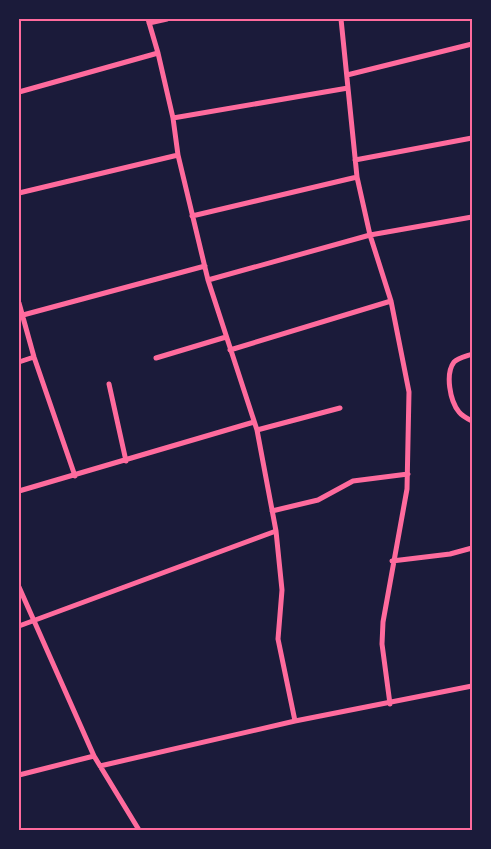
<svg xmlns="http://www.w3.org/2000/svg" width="491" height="849" viewBox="0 0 491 849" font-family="'Alegreya Sans',sans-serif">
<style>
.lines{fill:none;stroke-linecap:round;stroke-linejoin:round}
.minor{stroke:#ff6b9d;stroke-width:5}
.neatline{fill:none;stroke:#ff6b9d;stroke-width:2}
</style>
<rect width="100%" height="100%" fill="#1b1b3a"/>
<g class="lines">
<!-- minor -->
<path class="minor" d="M 341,19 L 357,177 L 370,235 L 391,301 L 409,392 L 407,489 L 383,622 L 382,644 L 390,704
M 149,23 L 167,19
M 347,75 L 472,44
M 19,92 L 158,53
M 173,118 L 348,88
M 355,160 L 472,138
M 19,193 L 178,155
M 192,216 L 357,177
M 208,280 L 370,235 L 472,217
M 19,303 L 34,357 L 75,476
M 23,315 L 205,266
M 230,350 L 391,301
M 472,354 C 467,356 458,358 454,362 C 445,374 450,401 459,412 C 462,416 468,419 472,421
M 156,358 L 226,337
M 19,362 L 34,357
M 109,384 L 126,461
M 257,430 L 340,408
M 19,491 L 254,422
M 272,511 L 318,500 L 353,481 L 408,474
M 276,531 L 282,590 L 278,639 L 295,721
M 392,561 L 450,554 L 472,548
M 19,587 L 94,756 L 139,830
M 19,626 L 276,531 L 257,430 L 208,280 L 178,155 L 173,118 L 158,53 L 148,19
M 100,766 L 295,721 L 472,686
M 19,775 L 94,756"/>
</g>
<!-- border -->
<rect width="491" height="849" fill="none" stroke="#1b1b3a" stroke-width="40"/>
<rect x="20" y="20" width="451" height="809" class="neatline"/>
</svg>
